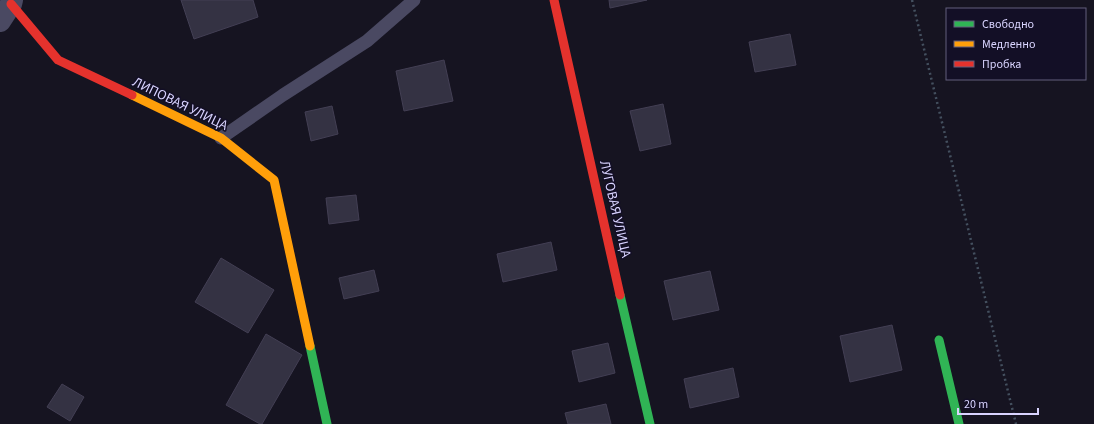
<svg xmlns="http://www.w3.org/2000/svg" width="1094" height="424" viewBox="0 0 1094 424" font-family="'Source Sans 3',sans-serif">
<style>
.building{fill:#343243;stroke:#433f54}
.lines{fill:none;stroke-linecap:round;stroke-linejoin:round}
.path{stroke:#44505f;stroke-width:2.5;stroke-dasharray:2 3;stroke-linecap:butt}
.lane{stroke:#4a4962;stroke-width:13}
.street{stroke:#4a4962;stroke-width:22}
.fast{stroke:#30b455;stroke-width:9}
.slow{stroke:#ff9f0a;stroke-width:9}
.jam{stroke:#e5322d;stroke-width:9}
.labels{text-anchor:middle;dominant-baseline:central;stroke-width:3;stroke-linejoin:round;paint-order:stroke}
.street-label{font-size:14px;fill:#d9d4ff;stroke:#130f26}
</style>
<rect width="100%" height="100%" fill="#161421"/>
<!-- building -->
<path class="building" d="M 181,0 L 253,0 L 258,17 L 194,39 Z
M 609,0 L 647,0 L 610,8 Z
M 790,34 L 796,65 L 755,72 L 749,42 Z
M 444,60 L 453,101 L 404,111 L 396,71 Z
M 663,104 L 671,144 L 640,151 L 630,111 Z
M 332,106 L 338,134 L 311,141 L 305,112 Z
M 356,195 L 359,220 L 329,224 L 326,198 Z
M 551,242 L 557,270 L 503,282 L 497,254 Z
M 221,258 L 274,290 L 248,333 L 195,302 Z
M 374,270 L 379,291 L 344,299 L 339,278 Z
M 710,271 L 719,310 L 673,320 L 664,281 Z
M 892,325 L 902,370 L 850,382 L 840,336 Z
M 266,334 L 302,355 L 262,424 L 260,424 L 226,405 Z
M 608,343 L 615,373 L 579,382 L 572,351 Z
M 733,368 L 739,397 L 690,408 L 684,379 Z
M 62,384 L 84,397 L 70,421 L 47,407 Z
M 606,404 L 611,424 L 568,424 L 565,413 Z"/>
<g class="lines">
<!-- path -->
<path class="path" d="M 912,0 L 1016,424"/>
<!-- lane -->
<path class="lane" d="M 221,138 L 283,95 L 367,41 L 414,0"/>
<!-- street -->
<path class="street" d="M 0,21 L 11,4 L 12,0"/>
<!-- fast -->
<path class="fast" d="M 620,295 L 650,424
M 939,340 L 959,424
M 310,346 L 327,424"/>
<!-- slow -->
<path class="slow" d="M 132,95 L 221,138 L 274,180 L 310,346"/>
<!-- jam -->
<path class="jam" d="M 554,0 L 620,295
M 11,4 L 58,60 L 132,95"/>
</g>
<g class="labels">
<!-- street labels -->
<g class="street-label">
<text transform="translate(180 104) rotate(26)">ЛИПОВАЯ УЛИЦА</text>
<text transform="translate(615 209) rotate(77)">ЛУГОВАЯ УЛИЦА</text>
</g>
</g>
<!-- legend -->
<rect x="946" y="8" width="140" height="72" fill="#130f26" stroke="#625e7d"/>
<rect x="954" y="21" width="20" height="6" fill="#30b455" stroke="#625e7d"/>
<text x="982" y="28" font-size="12" fill="#d9d4ff">Свободно</text>
<rect x="954" y="41" width="20" height="6" fill="#ff9f0a" stroke="#625e7d"/>
<text x="982" y="48" font-size="12" fill="#d9d4ff">Медленно</text>
<rect x="954" y="61" width="20" height="6" fill="#e5322d" stroke="#625e7d"/>
<text x="982" y="68" font-size="12" fill="#d9d4ff">Пробка</text>
<!-- scale -->
<path d="M958 408v6h80v-6" fill="none" stroke="#d9d4ff" stroke-width="2"/>
<text x="964" y="408" font-size="12" fill="#d9d4ff" stroke="#130f26" stroke-width="3" paint-order="stroke">20 m</text>
</svg>
